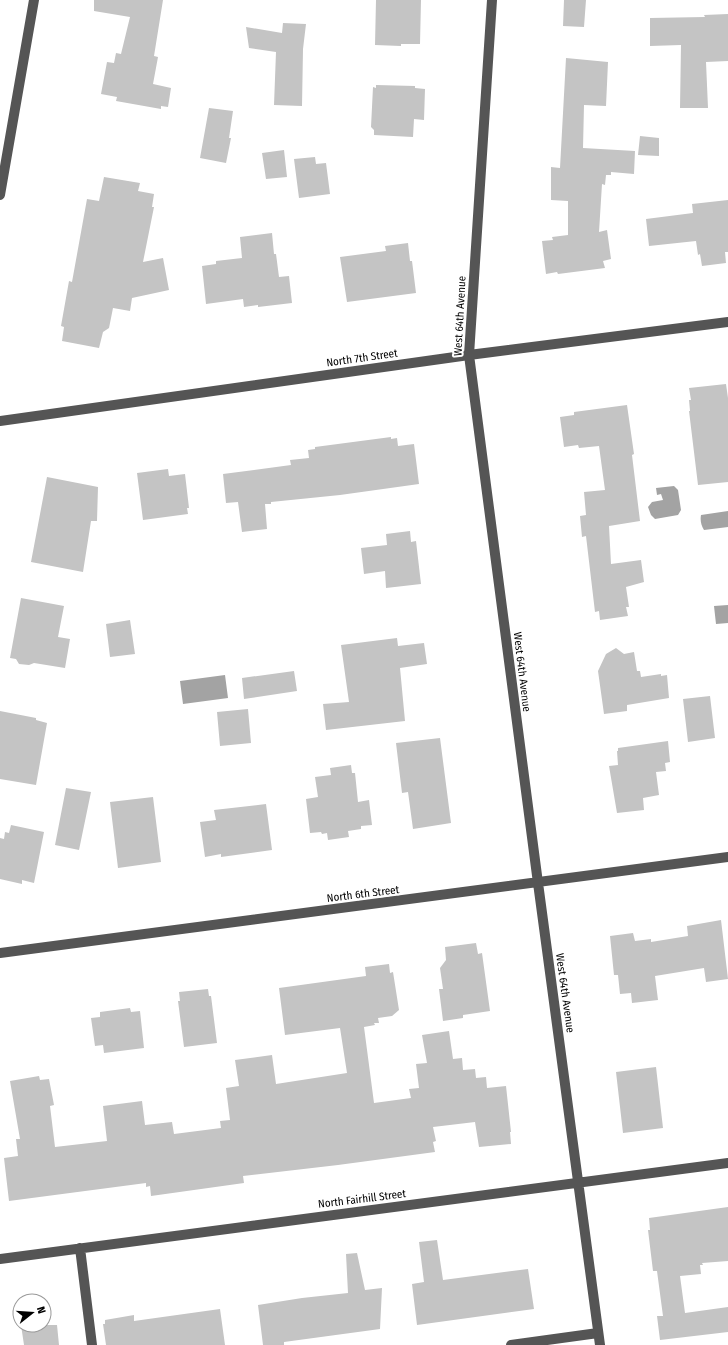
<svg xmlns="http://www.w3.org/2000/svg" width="728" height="1345" viewBox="0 0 728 1345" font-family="'Fira Sans Condensed',sans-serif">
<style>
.water{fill:#a3a3a3}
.building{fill:#c4c4c4}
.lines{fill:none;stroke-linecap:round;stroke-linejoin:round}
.minor{stroke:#555;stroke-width:10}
.labels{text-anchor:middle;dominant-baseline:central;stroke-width:4;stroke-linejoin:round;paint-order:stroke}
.street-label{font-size:11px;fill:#000;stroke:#fff}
</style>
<rect width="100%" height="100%" fill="#fff"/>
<!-- water -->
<path class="water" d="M 674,486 L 678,490 L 681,510 L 678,515 L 655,519 L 651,515 L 648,507 L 652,502 L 663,500 L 661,494 L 657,495 L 656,488 Z
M 728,511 L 728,527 L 704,530 C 701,525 700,520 701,515 Z
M 728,605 L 728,623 L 716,624 L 714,606 Z
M 225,675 L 228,698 L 183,704 L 180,681 Z"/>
<!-- building -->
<path class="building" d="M 94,0 L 163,0 L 154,56 L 158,57 L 153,84 L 171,88 L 168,107 L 161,106 L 161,109 L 116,101 L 117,97 L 101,94 L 107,62 L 114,63 L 116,53 L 121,54 L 130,17 L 94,11 Z
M 376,0 L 421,0 L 420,44 L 401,44 L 401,46 L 375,45 Z
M 564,0 L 586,0 L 584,27 L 563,26 Z
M 728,14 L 728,61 L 706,62 L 708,108 L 680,108 L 681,45 L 650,46 L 650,18 L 705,17 L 704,15 Z
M 283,23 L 306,24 L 303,49 L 302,106 L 274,105 L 276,52 L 249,48 L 246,27 L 282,33 Z
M 566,58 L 608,62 L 606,106 L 584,105 L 583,148 L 635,151 L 634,174 L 611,172 L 611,175 L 606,175 L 605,185 L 602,184 L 599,232 L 607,230 L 611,259 L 603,261 L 605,268 L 558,274 L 557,272 L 546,274 L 542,241 L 553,240 L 552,237 L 568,235 L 568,201 L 551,200 L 551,167 L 560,168 Z
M 376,85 L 415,86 L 415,88 L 425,89 L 424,120 L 414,119 L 413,137 L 374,135 L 374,130 L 371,127 L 373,87 L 376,88 Z
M 209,108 L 233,111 L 229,138 L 231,138 L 226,163 L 200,158 Z
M 640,136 L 659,138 L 659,156 L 638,155 Z
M 284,150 L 287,177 L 266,179 L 262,153 Z
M 315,157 L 316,164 L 326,163 L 330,194 L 299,198 L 294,159 Z
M 104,177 L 140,183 L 138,191 L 154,194 L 152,207 L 154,207 L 143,262 L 163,258 L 169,290 L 132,298 L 130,311 L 113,308 L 109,328 L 103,332 L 99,348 L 62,341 L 64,327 L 61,326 L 69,281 L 72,282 L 87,199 L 99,201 Z
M 728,200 L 728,252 L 725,252 L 726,263 L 702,266 L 700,254 L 698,255 L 696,241 L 649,246 L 646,219 L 693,213 L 692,204 Z
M 272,233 L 274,254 L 276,254 L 279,277 L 289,276 L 292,303 L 258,307 L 258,305 L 244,307 L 243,299 L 206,304 L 202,266 L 216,264 L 216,261 L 242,258 L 240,237 Z
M 408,243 L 410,261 L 412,261 L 416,293 L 347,302 L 340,257 L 386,251 L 385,246 Z
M 726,384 L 728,398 L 728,482 L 698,485 L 689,411 L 690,411 L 689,400 L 691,400 L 689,388 Z
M 627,405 L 634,454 L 632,455 L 640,521 L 609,526 L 611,564 L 641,560 L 644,582 L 626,587 L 629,607 L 626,607 L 628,616 L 600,620 L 599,611 L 595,612 L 586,536 L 582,537 L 580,516 L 586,515 L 584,492 L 605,490 L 599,446 L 579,448 L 578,445 L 564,447 L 560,417 L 574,415 L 574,412 Z
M 391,437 L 391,439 L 397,438 L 398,446 L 414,444 L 419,484 L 340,495 L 271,502 L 271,504 L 265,504 L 267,529 L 242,532 L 238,502 L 226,503 L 223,474 L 291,465 L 290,460 L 309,458 L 308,450 L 315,449 L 315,447 Z
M 168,469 L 169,476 L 185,474 L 189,508 L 187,508 L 188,514 L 143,520 L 137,473 Z
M 47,477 L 98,487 L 97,521 L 91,521 L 83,572 L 31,562 Z
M 410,531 L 411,542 L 416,541 L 421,584 L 386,588 L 385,571 L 364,574 L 361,548 L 387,545 L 386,534 Z
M 21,598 L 64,606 L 58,637 L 70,639 L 65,668 L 34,663 L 29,665 L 19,664 L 16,659 L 10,658 Z
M 130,620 L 135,654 L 110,657 L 106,624 Z
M 397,638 L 398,646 L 424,643 L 427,664 L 400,668 L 405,721 L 326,730 L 323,704 L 349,702 L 341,645 Z
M 616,648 L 624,654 L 634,652 L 637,671 L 640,671 L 641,677 L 661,674 L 661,676 L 667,675 L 669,698 L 627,705 L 627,711 L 604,714 L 598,671 L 606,654 Z
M 294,671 L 297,691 L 244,699 L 242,678 Z
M 710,696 L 715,738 L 688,742 L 683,699 Z
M 248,709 L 251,743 L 220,746 L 217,712 Z
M 0,711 L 36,718 L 36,720 L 47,723 L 36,785 L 0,779 Z
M 440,738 L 451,823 L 413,829 L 408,792 L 402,793 L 396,743 Z
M 668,741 L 670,762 L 665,763 L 666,771 L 656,772 L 659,795 L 643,798 L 644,810 L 617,813 L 609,766 L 618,765 L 617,751 L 618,751 L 618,748 Z
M 351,765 L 352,773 L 355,773 L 358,802 L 369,800 L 372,825 L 361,826 L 361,829 L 348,831 L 349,837 L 328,840 L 327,833 L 322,834 L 321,832 L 310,833 L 306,799 L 318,797 L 315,777 L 331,775 L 330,768 Z
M 66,788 L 91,792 L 79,850 L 55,845 Z
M 153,797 L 161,862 L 118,868 L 110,802 Z
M 266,804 L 272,850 L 221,857 L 221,854 L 205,857 L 200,822 L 216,820 L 214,810 Z
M 11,825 L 44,832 L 34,883 L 22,880 L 22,884 L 0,879 L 0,838 L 4,839 L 5,832 L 9,833 Z
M 721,920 L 728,979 L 706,982 L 704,968 L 655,976 L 658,1000 L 632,1003 L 631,993 L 620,994 L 618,975 L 614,975 L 610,936 L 633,933 L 635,941 L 651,939 L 651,942 L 688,936 L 687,926 Z
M 476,943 L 478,954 L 482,953 L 490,1011 L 463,1015 L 463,1018 L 443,1021 L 439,989 L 443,989 L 440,968 L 446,960 L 445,947 Z
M 389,964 L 390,973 L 393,972 L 399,1010 L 392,1016 L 378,1018 L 379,1023 L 374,1023 L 375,1025 L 364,1027 L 374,1103 L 411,1098 L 409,1089 L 419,1088 L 416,1064 L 427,1063 L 422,1035 L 449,1031 L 453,1059 L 462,1058 L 463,1070 L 475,1069 L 476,1078 L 486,1077 L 487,1088 L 506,1086 L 511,1132 L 510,1132 L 511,1144 L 479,1147 L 475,1122 L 433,1127 L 436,1141 L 433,1142 L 435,1152 L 338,1165 L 243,1176 L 244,1183 L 151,1196 L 150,1186 L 146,1187 L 146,1183 L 9,1201 L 4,1158 L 18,1156 L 16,1139 L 20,1139 L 10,1081 L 39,1076 L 40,1080 L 49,1079 L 54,1105 L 50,1106 L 55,1147 L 107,1141 L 103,1106 L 142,1101 L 145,1125 L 172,1122 L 174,1134 L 221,1128 L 220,1121 L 230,1120 L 226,1088 L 239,1086 L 235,1060 L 272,1055 L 276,1084 L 347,1073 L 340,1028 L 285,1035 L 279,988 L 366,976 L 365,967 Z
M 208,989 L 209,996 L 211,996 L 217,1043 L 184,1047 L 178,1001 L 180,1001 L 179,992 Z
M 130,1008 L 131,1012 L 140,1011 L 144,1048 L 104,1053 L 103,1045 L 95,1046 L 91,1018 L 100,1017 L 100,1012 Z
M 656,1067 L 663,1128 L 623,1133 L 616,1072 Z
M 728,1207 L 728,1261 L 702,1263 L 703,1265 L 700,1265 L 701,1274 L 680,1276 L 685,1313 L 728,1307 L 728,1332 L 660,1340 L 657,1316 L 663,1316 L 657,1271 L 653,1271 L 648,1230 L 650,1230 L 649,1218 Z
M 437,1240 L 443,1280 L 528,1269 L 534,1309 L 417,1325 L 412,1284 L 424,1282 L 419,1242 Z
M 357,1253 L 365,1290 L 382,1288 L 380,1329 L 284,1342 L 284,1345 L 263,1345 L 258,1305 L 302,1298 L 348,1293 L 346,1254 Z
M 220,1309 L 225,1345 L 106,1345 L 103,1324 L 105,1324 L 105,1320 L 134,1315 L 134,1321 Z
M 21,1325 L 57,1325 L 59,1345 L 24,1345 Z"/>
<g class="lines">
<!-- minor -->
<path class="minor" d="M 492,0 L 469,355 L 538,883 L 600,1345
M 0,195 L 34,0
M 0,421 L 469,355 L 728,322
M 0,953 L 728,857
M 80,1248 L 92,1345
M 0,1259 L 728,1163
M 511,1345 L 598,1333"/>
</g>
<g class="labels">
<!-- street labels -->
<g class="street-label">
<text transform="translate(460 316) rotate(-87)">West 64th Avenue</text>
<text transform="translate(362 358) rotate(-8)">North 7th Street</text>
<text transform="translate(522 672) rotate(83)">West 64th Avenue</text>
<text transform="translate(363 894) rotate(-7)">North 6th Street</text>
<text transform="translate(565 993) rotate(82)">West 64th Avenue</text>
<text transform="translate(362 1199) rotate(-7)">North Fairhill Street</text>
</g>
</g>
<!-- north arrow -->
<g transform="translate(32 1313) rotate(73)"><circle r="19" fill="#ffffff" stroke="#999999"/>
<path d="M0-3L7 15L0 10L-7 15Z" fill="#000000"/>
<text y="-6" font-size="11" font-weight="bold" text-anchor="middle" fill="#000000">N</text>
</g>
</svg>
